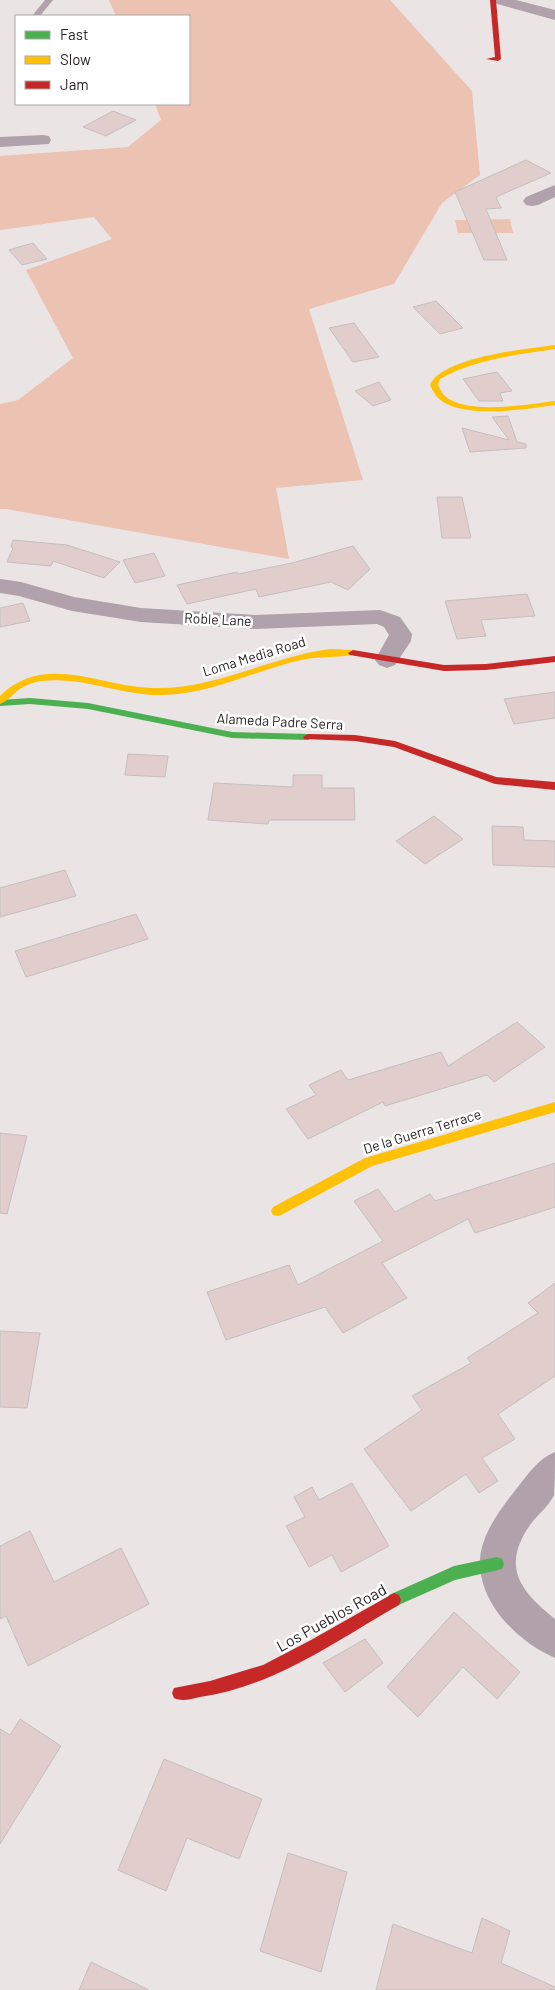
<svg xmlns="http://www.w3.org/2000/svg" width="555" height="1990" viewBox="0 0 555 1990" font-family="Barlow,sans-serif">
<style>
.green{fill:#ecc2b2}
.building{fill:#e2cdcd;stroke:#c4bfc0}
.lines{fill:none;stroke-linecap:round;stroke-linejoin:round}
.lane{fill:#b0a1aa;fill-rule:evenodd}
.street{fill:#b0a1aa;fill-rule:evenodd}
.fast{fill:#4caf50;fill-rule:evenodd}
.slow{fill:#ffc107;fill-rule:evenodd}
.jam{fill:#c62828;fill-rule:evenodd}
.labels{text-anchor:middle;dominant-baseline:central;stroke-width:5;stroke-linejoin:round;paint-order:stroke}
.street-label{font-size:14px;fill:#292425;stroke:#fff}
.near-street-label{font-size:16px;fill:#292425;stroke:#fff}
</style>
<rect width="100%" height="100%" fill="#eae4e5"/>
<!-- green -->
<path class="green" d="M 109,0 L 390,0 L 472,91 L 480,175 L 442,203 L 394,284 L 309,309 L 363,480 L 276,488 L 289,559 L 6,509 L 0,509 L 0,404 L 18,400 L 73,358 L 26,270 L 112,239 L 94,217 L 0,230 L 0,156 L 128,147 L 161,120 L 155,104 L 189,104 L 189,16 L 116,16 Z
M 510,219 L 513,233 L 458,233 L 455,220 Z"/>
<!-- building -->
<path class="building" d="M 113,111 L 136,120 L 106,136 L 83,127 Z
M 526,160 L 551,173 L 496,197 L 501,208 L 486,209 L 507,260 L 484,260 L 455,192 Z
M 33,243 L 47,259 L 22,265 L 9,250 Z
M 436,301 L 463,328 L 440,334 L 413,307 Z
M 354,323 L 379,357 L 353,362 L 329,328 Z
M 497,372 L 512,391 L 500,393 L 503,401 L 479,401 L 463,379 Z
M 379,382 L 391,400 L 373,406 L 355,391 Z
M 508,416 L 517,442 L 526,444 L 526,448 L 470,452 L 462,428 L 509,440 L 492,417 Z
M 437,497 L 462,497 L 471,538 L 442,538 Z
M 13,540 L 67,545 L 120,562 L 104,578 L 53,561 L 51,566 L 7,562 L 13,548 L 11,547 Z
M 353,546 L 370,569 L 348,590 L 331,582 L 259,597 L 256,589 L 187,604 L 177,585 L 237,572 L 238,574 L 292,563 Z
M 154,553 L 165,576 L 135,583 L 123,560 Z
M 527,594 L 535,616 L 481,620 L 486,636 L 457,639 L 445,601 Z
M 23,603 L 30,621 L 0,627 L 0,608 Z
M 555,692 L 555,718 L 514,724 L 504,699 Z
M 128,754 L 168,756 L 165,777 L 125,775 Z
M 293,775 L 322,775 L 322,788 L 354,788 L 355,820 L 269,820 L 268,824 L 208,820 L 214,783 L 293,787 Z
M 434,816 L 463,839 L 425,864 L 396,841 Z
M 492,826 L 523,827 L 524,840 L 555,841 L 555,867 L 493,865 Z
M 65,870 L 76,896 L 0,917 L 0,888 Z
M 136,914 L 148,939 L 26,977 L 15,951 Z
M 517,1022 L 545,1047 L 494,1082 L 487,1075 L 385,1106 L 383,1102 L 308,1139 L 286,1109 L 316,1095 L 309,1085 L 341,1070 L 348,1080 L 441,1052 L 448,1066 Z
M 0,1133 L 27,1136 L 7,1214 L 0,1213 Z
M 555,1163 L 555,1207 L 475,1233 L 468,1219 L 382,1263 L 407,1298 L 343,1333 L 325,1307 L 226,1340 L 207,1292 L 289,1265 L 298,1285 L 383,1241 L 354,1201 L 378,1189 L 395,1212 L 430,1194 L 435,1201 Z
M 555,1283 L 555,1376 L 498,1414 L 515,1439 L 482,1458 L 498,1481 L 479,1493 L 466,1474 L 411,1511 L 364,1449 L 422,1410 L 412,1396 L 471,1363 L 467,1358 L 538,1313 L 528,1303 Z
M 0,1331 L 40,1333 L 27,1408 L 0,1407 Z
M 352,1483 L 389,1546 L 341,1572 L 332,1555 L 309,1567 L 286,1526 L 305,1517 L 294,1497 L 312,1487 L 319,1500 Z
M 30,1531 L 54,1582 L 121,1548 L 149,1604 L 28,1666 L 6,1616 L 0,1619 L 0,1546 Z
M 454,1612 L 520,1672 L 497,1699 L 463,1667 L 418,1717 L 387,1687 Z
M 365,1639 L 383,1663 L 345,1692 L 323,1663 Z
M 20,1719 L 61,1746 L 0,1844 L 0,1729 L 10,1735 Z
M 164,1759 L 262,1799 L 239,1859 L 187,1838 L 166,1891 L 118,1870 Z
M 288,1853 L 347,1872 L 321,1972 L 260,1951 Z
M 482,1918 L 510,1931 L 501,1963 L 555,1987 L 555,1990 L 376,1990 L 393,1924 L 472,1953 Z
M 91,1962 L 149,1990 L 79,1990 Z"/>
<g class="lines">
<!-- lane -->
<path class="lane" d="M 45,0 L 53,0 L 40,16 L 32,16 Z"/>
<!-- street -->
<path class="street" d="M 492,0 L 516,0 L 555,10 L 555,20 L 494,3 Z
M 43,135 L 49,136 L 51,140 L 49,144 L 0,147 L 0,137 Z
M 555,185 L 555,197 L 538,205 L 532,206 L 526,205 L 523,201 L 526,197 Z
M 0,579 L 21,582 L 74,597 L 141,608 L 255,615 L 380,610 L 400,617 L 412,634 L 411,641 L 395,665 L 387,668 L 379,665 L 375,660 L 389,635 L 384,627 L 377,624 L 255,629 L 141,622 L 72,611 L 19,596 L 0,593 Z
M 555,1452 C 555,1462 555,1487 554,1495 C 549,1506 537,1515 530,1525 C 501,1567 520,1591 555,1619 L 555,1658 C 518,1642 478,1603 480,1559 C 482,1533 501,1508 517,1488 C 528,1474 538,1459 555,1452 Z"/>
<!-- fast -->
<path class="fast" d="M 30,698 L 88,703 L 232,732 L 308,734 L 313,737 L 308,740 L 232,738 L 88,709 L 30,704 L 0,706 L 0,700 Z
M 497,1557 L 502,1559 L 504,1564 L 502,1569 L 455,1580 L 394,1607 L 389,1605 L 387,1600 L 389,1595 L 454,1566 Z"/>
<!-- slow -->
<path class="slow" d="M 555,345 L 555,349 C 516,355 475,359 440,379 L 438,385 C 440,388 442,393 444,395 C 465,416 528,404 555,401 L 555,405 C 526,409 461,420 438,398 C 435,395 432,389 430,385 C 442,357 526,349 555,345 Z
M 330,649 L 353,650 L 358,653 C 354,657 316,657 306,659 C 257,669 213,694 163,695 C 122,696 83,676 42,681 C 33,682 22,686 15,693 C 10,697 6,702 0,704 L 0,696 C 45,652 100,687 152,688 C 214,690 269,657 330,649 Z
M 555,1102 L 555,1112 L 372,1166 L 281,1215 L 277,1216 L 273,1215 L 271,1211 L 273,1207 L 365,1158 Z"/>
<!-- jam -->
<path class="jam" d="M 490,0 L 496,0 L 501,59 L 498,61 L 486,59 L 495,57 Z
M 353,650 L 444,665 L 486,664 L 555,656 L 555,662 L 486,670 L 444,671 L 350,655 L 348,653 Z
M 308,734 L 355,735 L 395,741 L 496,777 L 555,782 L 555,790 L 495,784 L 394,747 L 355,741 L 304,739 L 303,737 Z
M 394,1593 L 399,1595 L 401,1600 L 399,1605 C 336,1641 273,1687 200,1697 C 191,1699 182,1702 174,1698 L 172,1693 L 174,1688 L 210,1681 L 263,1665 L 311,1640 Z"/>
</g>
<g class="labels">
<!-- street labels -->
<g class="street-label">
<text transform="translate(218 619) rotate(3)">Roble Lane</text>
<text transform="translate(254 656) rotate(-17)">Loma Media Road</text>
<text transform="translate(280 721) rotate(3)">Alameda Padre Serra</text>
<text transform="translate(422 1131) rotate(-17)">De la Guerra Terrace</text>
</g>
<!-- near-street labels -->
<g class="near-street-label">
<text transform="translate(331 1617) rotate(-29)">Los Pueblos Road</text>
</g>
</g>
<!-- legend -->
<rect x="15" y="15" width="175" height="90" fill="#ffffff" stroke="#a9a7a8"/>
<rect x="25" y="31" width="25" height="8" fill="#4caf50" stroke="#a9a7a8"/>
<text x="60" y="40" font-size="15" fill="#292425">Fast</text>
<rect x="25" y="56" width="25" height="8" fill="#ffc107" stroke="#a9a7a8"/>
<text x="60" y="65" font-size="15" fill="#292425">Slow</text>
<rect x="25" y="81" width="25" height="8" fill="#c62828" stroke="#a9a7a8"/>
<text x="60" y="90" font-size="15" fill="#292425">Jam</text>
</svg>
